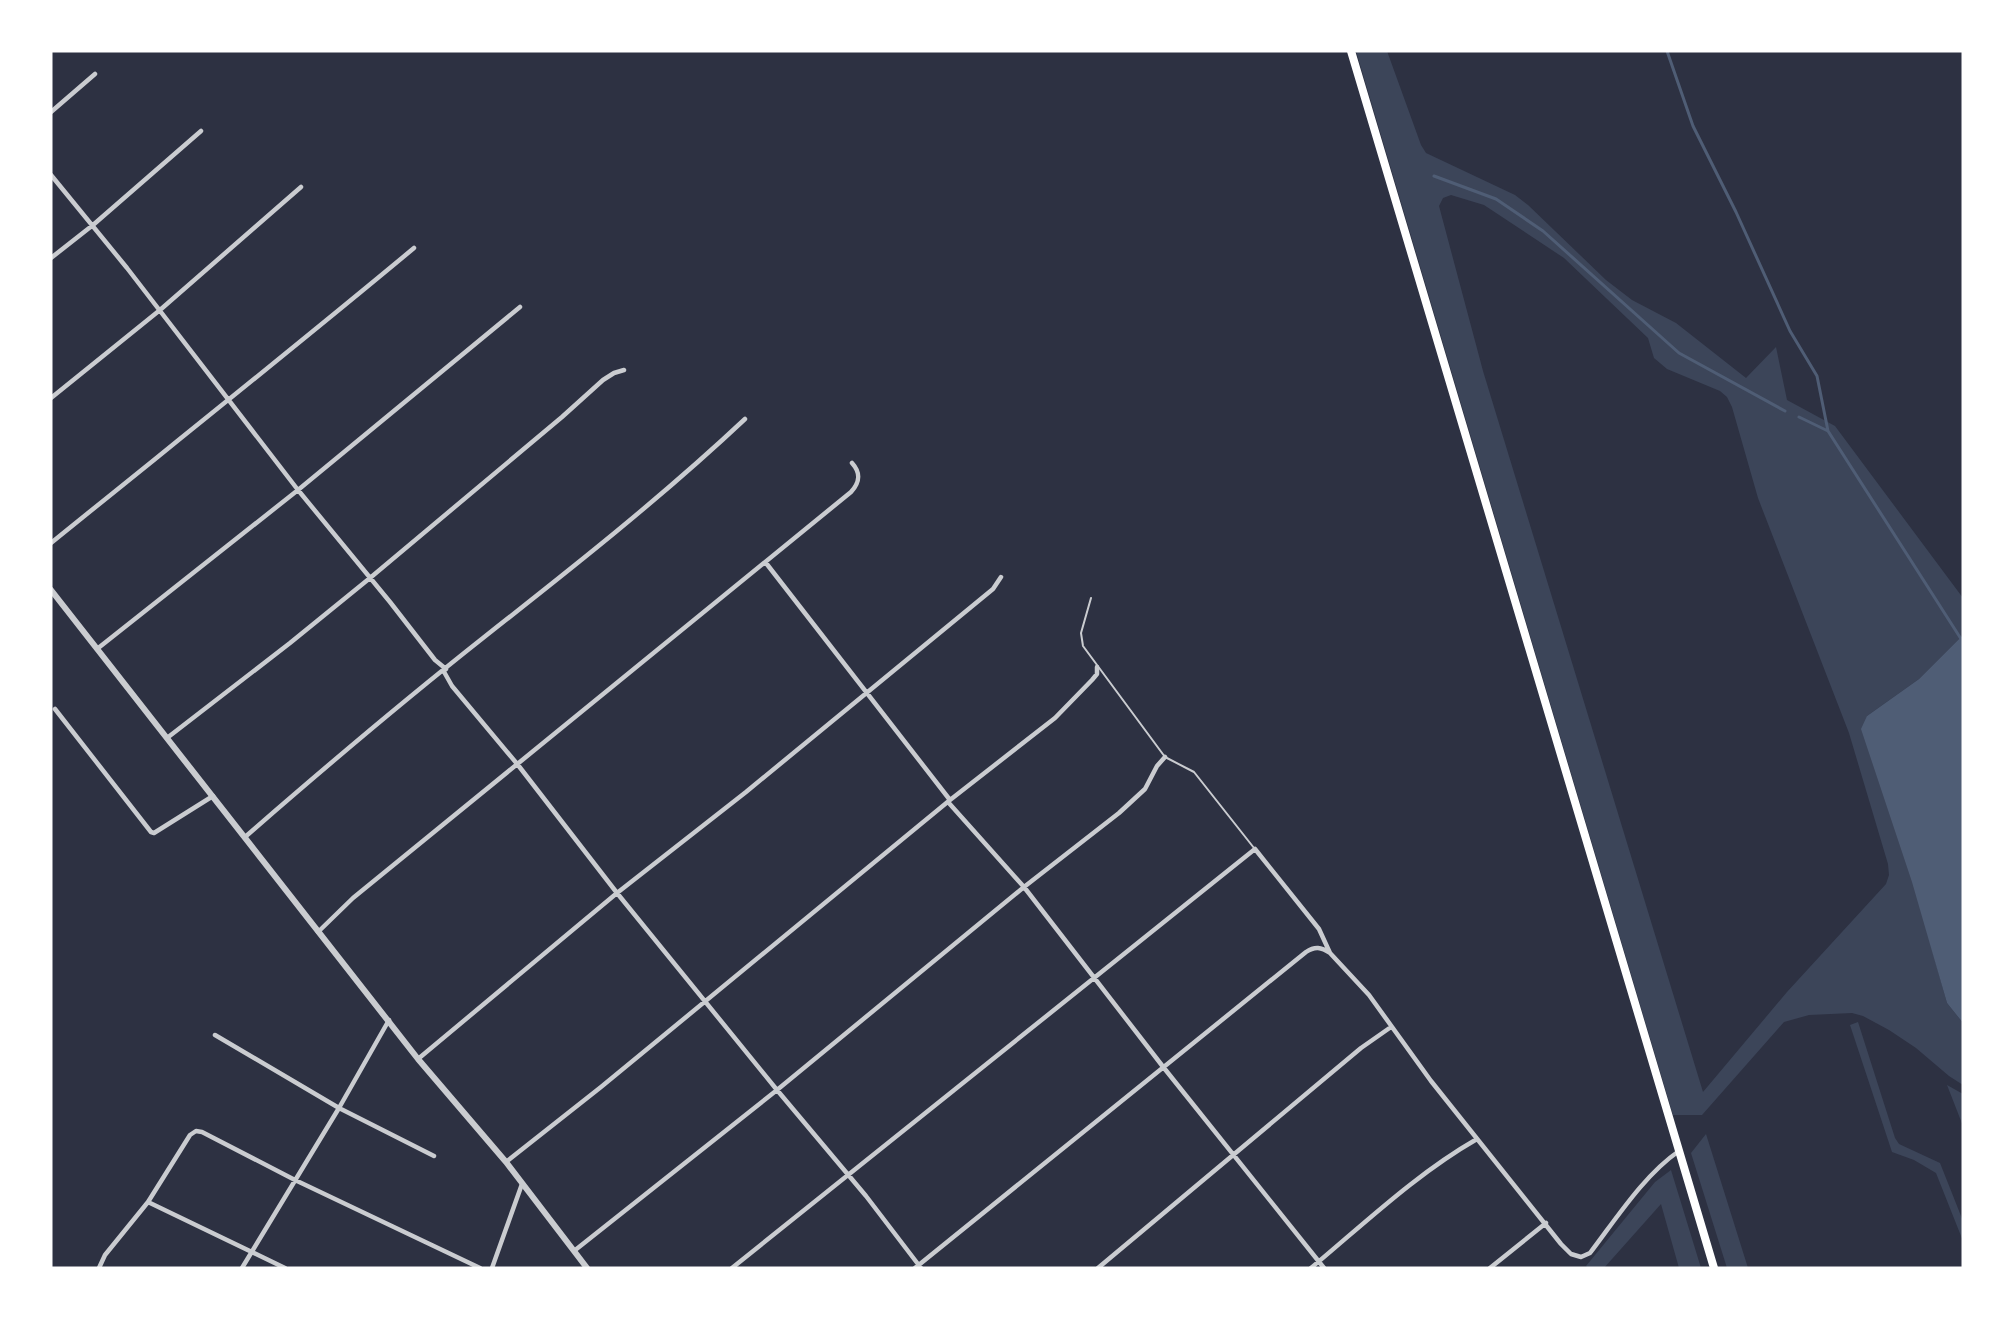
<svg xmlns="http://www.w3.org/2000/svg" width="2014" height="1319" viewBox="0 0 2014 1319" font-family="Figtree,sans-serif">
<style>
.green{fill:#3c4559;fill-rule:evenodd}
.water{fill:#4f5d75}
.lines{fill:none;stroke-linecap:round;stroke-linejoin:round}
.stream{stroke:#4f5d75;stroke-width:3}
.service{stroke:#caccd0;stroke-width:2}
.minor{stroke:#caccd0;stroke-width:4.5}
.tertiary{stroke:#caccd0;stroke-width:6}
.trunk{stroke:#fff;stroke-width:8}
</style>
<rect width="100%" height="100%" fill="#2d3142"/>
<!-- green -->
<path class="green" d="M 1356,51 L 1387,51 L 1421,145 L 1426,153 L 1515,195 L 1528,205 L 1606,280 L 1632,300 L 1676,323 L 1746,378 L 1776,347 L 1787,400 L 1835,426 L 1963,598 L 1963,635 L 1919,679 L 1867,716 L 1947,1003 L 1963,1023 L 1963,1085 L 1949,1076 L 1916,1048 L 1889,1030 L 1863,1016 L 1852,1013 L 1809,1015 L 1784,1022 L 1702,1115 L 1673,1115 ZM 1451,195 L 1484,205 L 1564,258 L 1648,338 L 1654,358 L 1667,369 L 1720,391 L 1727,397 L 1732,407 L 1758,498 L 1849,733 L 1888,864 L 1889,875 L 1886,884 L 1787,992 L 1703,1092 L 1483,371 L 1439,206 L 1443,198 Z
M 1858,1022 L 1895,1138 L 1899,1144 L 1940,1163 L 1963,1221 L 1963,1241 L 1936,1173 L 1914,1160 L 1892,1152 L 1850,1025 Z
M 1947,1085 L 1963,1094 L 1963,1126 Z
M 1706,1134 L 1748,1268 L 1727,1268 L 1691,1153 Z
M 1671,1170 L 1701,1268 L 1679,1268 L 1661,1204 L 1604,1268 L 1588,1268 L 1586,1266 L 1655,1182 Z"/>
<!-- water -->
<path class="water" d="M 1963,635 L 1963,1023 L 1947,1003 L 1912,882 L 1861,729 L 1867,716 L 1919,679 Z"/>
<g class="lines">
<!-- stream -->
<path class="stream" d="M 1667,51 L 1693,126 L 1736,212 L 1790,331 L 1817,376 L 1828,431 L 1963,642
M 1434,176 L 1496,199 L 1543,231 L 1679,353 L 1785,411
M 1799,417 L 1828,431"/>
<!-- service -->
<path class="service" d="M 1091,598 L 1081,633 L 1083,646 L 1165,757 L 1194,772 L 1254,848"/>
<!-- minor -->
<path class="minor" d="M 51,112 L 95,74
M 51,175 L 127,268 L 298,490 L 390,602 L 435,660 L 446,669
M 51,258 L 93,225 L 201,131
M 51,398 L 160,310 L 301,187
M 51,543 C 172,445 294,348 414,248
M 766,563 L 950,800
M 97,649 L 298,490 L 520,307
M 443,670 L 452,686 L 518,765 L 617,893 L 777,1090 L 866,1196 L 921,1268
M 55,709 L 151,832 L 154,833 L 213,796
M 167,738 L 290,643 L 370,578 L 562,417 L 603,380 L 614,373 L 624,370
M 948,802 L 1024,887 L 1164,1068 L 1324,1268
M 245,837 C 323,769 402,702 483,638 C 572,568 662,497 745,419
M 318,932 L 353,898 L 851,492 C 860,482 861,473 852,463
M 215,1035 L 339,1108 L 434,1156
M 418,1059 L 617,893 L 746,792 L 993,589 L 1001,577
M 506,1162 L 601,1087 L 950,800 L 1055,718 L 1092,680 L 1097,674 L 1097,667
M 148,1202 L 285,1268
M 574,1251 L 777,1090 L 1024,887 L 1119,813 L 1145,789 L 1157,766 L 1165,757
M 99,1268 L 105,1255 L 148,1202 L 190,1135 L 196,1131 L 202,1132 L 295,1180 L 480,1268
M 242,1268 L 339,1108 L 389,1020
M 492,1268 L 522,1184
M 732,1268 L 1255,849 L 1319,929 L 1330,953 L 1369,995 L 1431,1081 L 1561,1244 L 1571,1254 L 1581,1257 L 1590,1253 C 1616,1219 1644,1175 1679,1151
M 915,1268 L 1306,952 C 1315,946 1321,947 1330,953
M 1098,1268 L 1361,1048 L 1391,1027
M 1311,1268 C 1365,1223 1416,1174 1477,1139
M 1490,1268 L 1546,1223"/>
<!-- tertiary -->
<path class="tertiary" d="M 51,590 L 418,1059 L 506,1162 L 587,1268"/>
<!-- trunk -->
<path class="trunk" d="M 1351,51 L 1714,1268"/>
</g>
<!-- border -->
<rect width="2014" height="1319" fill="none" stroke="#ffffff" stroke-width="105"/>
</svg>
